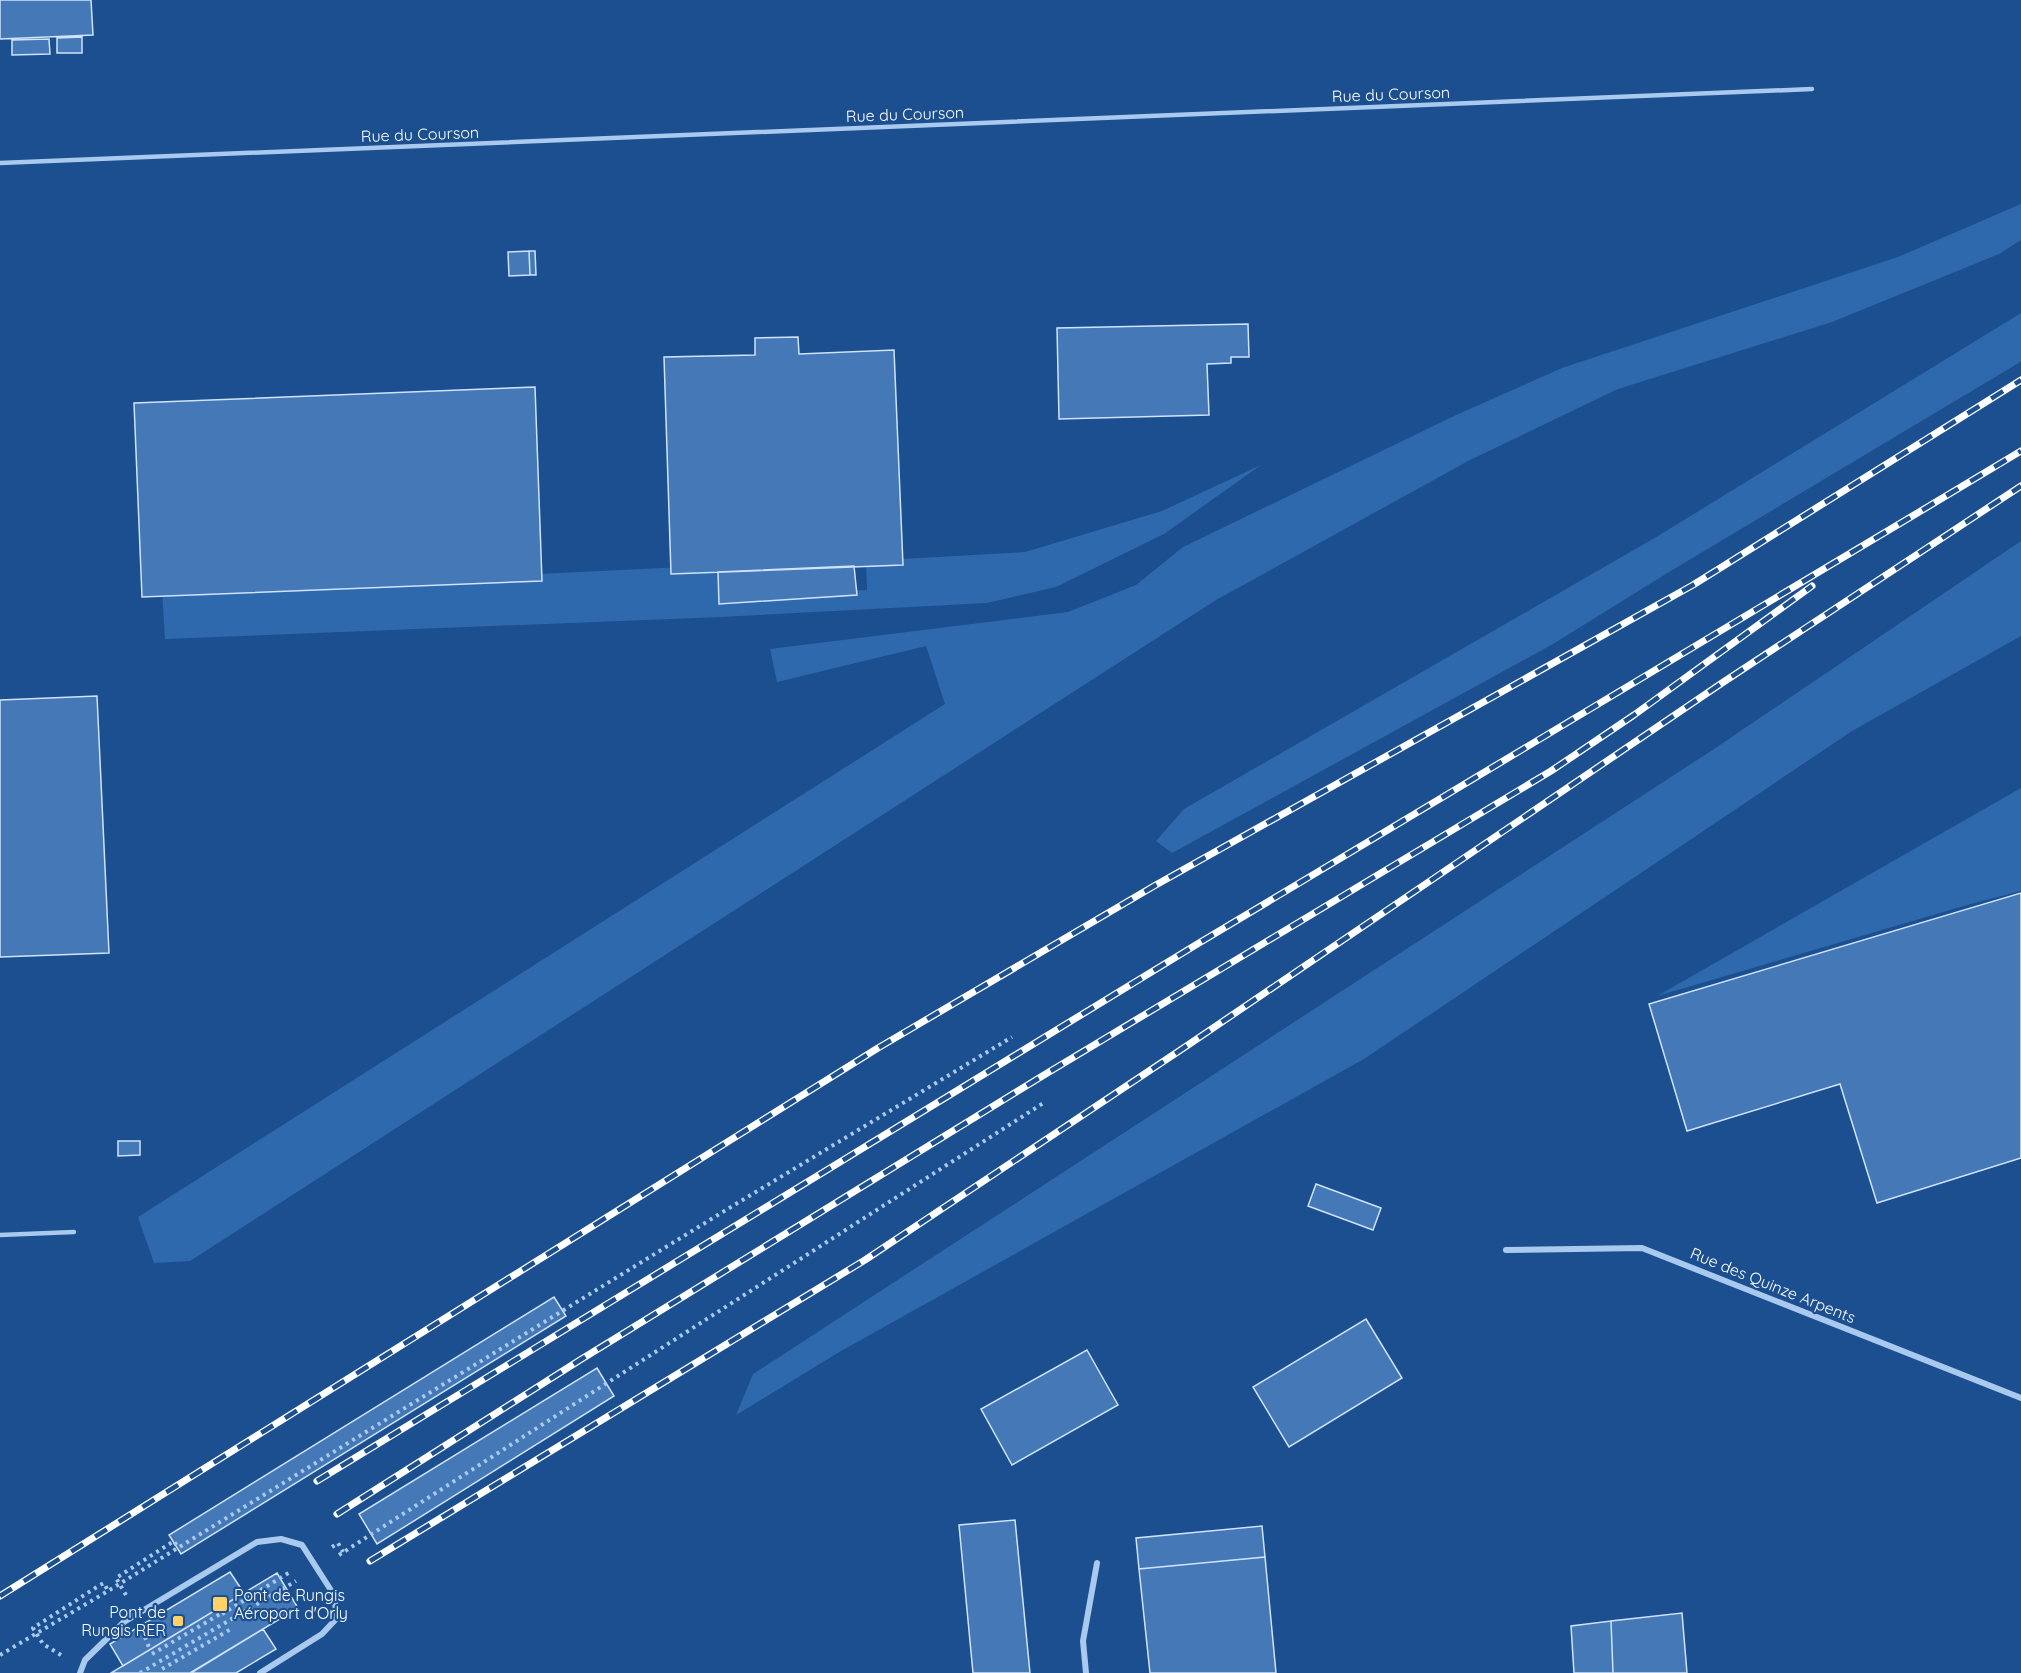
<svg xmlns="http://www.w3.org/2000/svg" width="2021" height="1673" viewBox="0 0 2021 1673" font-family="Quicksand,sans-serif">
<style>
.green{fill:#2e69ad}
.building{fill:#4478b7;stroke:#cfe3fa;stroke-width:1.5}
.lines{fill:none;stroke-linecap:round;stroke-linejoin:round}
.path{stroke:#a9c9ee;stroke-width:4;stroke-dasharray:3 4.5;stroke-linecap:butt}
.lane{stroke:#a9c9ee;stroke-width:4.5}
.street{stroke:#a9c9ee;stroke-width:6}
.rail-casing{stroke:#fff;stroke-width:7}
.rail{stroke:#1b4f8f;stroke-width:4.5;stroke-dasharray:14;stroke-linecap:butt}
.poi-dot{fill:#ffd166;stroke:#1b4f8f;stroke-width:2}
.labels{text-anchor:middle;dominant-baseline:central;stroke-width:4.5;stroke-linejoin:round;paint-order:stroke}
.street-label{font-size:16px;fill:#fff;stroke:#1b4f8f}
.poi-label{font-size:16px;fill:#fff;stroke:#1b4f8f;text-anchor:start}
</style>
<rect width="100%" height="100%" fill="#1b4f8f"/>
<!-- green -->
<path class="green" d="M 2021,204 L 2021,240 L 1999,254 L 1832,322 L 1618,389 L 1470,460 L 1216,600 L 190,1261 L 154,1263 L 138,1217 L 945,704 L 926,646 L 777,682 L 770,649 L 1068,612 L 1136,585 L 1183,547 L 1454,416 L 1562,368 L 1898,257 Z
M 2021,313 L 2021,361 L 2017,364 L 1669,572 L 1553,644 L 1172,853 L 1156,841 L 1184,809 L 1658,536 Z
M 1261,465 L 1164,534 L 1056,587 L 987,603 L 721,617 L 165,639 L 162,592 L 725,565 L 725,596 L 867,590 L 866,561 L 1025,552 L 1162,511 Z
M 2021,541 L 2021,636 L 1852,731 L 1364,1059 L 841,1351 L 736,1415 L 753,1374 L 1714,749 Z
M 2021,788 L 2021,891 L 1974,903 L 1657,996 Z"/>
<!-- building -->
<path class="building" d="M 0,0 L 91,0 L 93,35 L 0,39 Z
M 82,37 L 82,53 L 57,53 L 57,38 Z
M 49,39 L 50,54 L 12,55 L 12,40 Z
M 529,251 L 530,275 L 509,276 L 508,252 Z
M 529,251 L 535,251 L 536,275 L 530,275 Z
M 1248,324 L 1249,357 L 1231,357 L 1231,363 L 1207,364 L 1209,415 L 1059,419 L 1057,328 Z
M 798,337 L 799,354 L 894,350 L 903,565 L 671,574 L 664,357 L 755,355 L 755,338 Z
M 535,387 L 542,581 L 142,597 L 134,403 Z
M 854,566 L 857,595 L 719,604 L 718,572 Z
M 97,696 L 109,953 L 0,957 L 0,700 Z
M 2021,893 L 2021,1158 L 1877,1203 L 1840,1084 L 1687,1131 L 1649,1004 Z
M 118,1141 L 140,1141 L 140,1155 L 118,1156 Z
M 1316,1184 L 1381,1208 L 1373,1230 L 1308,1206 Z
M 554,1297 L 566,1316 L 181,1554 L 169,1535 Z
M 1366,1319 L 1402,1378 L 1289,1447 L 1253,1387 Z
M 1087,1350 L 1118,1405 L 1012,1465 L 981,1409 Z
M 597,1368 L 614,1396 L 377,1544 L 359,1514 Z
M 1015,1520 L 1030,1673 L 973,1673 L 959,1525 Z
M 1262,1526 L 1265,1557 L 1139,1569 L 1136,1538 Z
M 1265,1557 L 1276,1673 L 1150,1673 L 1139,1569 Z
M 230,1572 L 244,1593 L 123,1666 L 110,1644 Z
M 277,1573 L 298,1608 L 263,1629 L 190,1673 L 111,1673 Z
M 1682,1613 L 1687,1673 L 1613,1673 L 1611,1621 Z
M 1611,1621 L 1613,1673 L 1574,1673 L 1571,1626 Z
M 263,1629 L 276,1649 L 236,1673 L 191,1673 Z"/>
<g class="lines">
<!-- path -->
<path class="path" d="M 332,1547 L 338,1543 L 343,1552
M 339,1555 L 1045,1102
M 126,1595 L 116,1578 L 174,1541 L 178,1548
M 212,1599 L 219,1609
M 222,1614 L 290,1572
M 145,1637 L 150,1650
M 152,1654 L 222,1613
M 0,1655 L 108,1591 L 726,1210 L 1012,1037
M 61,1655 L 43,1644 L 33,1628 L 100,1585 L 104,1583 L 108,1591
M 162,1669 L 231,1629
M 140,1673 L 296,1581"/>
<!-- lane -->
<path class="lane" d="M 0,163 L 1812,89
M 0,1235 L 74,1232"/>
<!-- street -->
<path class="street" d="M 1506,1250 L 1642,1248 L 2021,1398
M 80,1673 L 85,1660 L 124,1622 L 257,1542 L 281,1539 L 302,1545 L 334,1595 L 337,1618 L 322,1634 L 260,1673
M 1086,1673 L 1083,1641 L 1097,1563"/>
<!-- rail casing -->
<g class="rail-casing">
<path id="rail" d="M 317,1481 L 1199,943 L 2021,451
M 337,1514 L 580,1360 L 1044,1075 L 1551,771 L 1634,715 L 1812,586
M 370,1561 L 865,1260 L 1188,1045 L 1722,683 L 2021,486
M 0,1596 L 878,1048 L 1154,886 L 1693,585 L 2021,380"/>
</g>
<!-- rail -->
<use href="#rail" class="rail"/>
</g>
<!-- markers -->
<g class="poi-dot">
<rect x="212" y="1596" width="16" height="16" rx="3"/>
<rect x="172" y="1615" width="12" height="12" rx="3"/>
</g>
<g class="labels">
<!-- street labels -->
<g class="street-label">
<text transform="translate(1391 94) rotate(-2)">Rue du Courson</text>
<text transform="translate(905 114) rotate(-2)">Rue du Courson</text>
<text transform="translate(420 134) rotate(-2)">Rue du Courson</text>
<text transform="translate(1773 1285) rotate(22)">Rue des Quinze Arpents</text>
</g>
<!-- poi labels -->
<g class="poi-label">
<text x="234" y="1595">Pont de Rungis<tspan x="234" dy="18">Aéroport d'Orly</tspan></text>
<text x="166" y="1612" text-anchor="end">Pont de<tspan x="166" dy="18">Rungis RER</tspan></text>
</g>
</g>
</svg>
